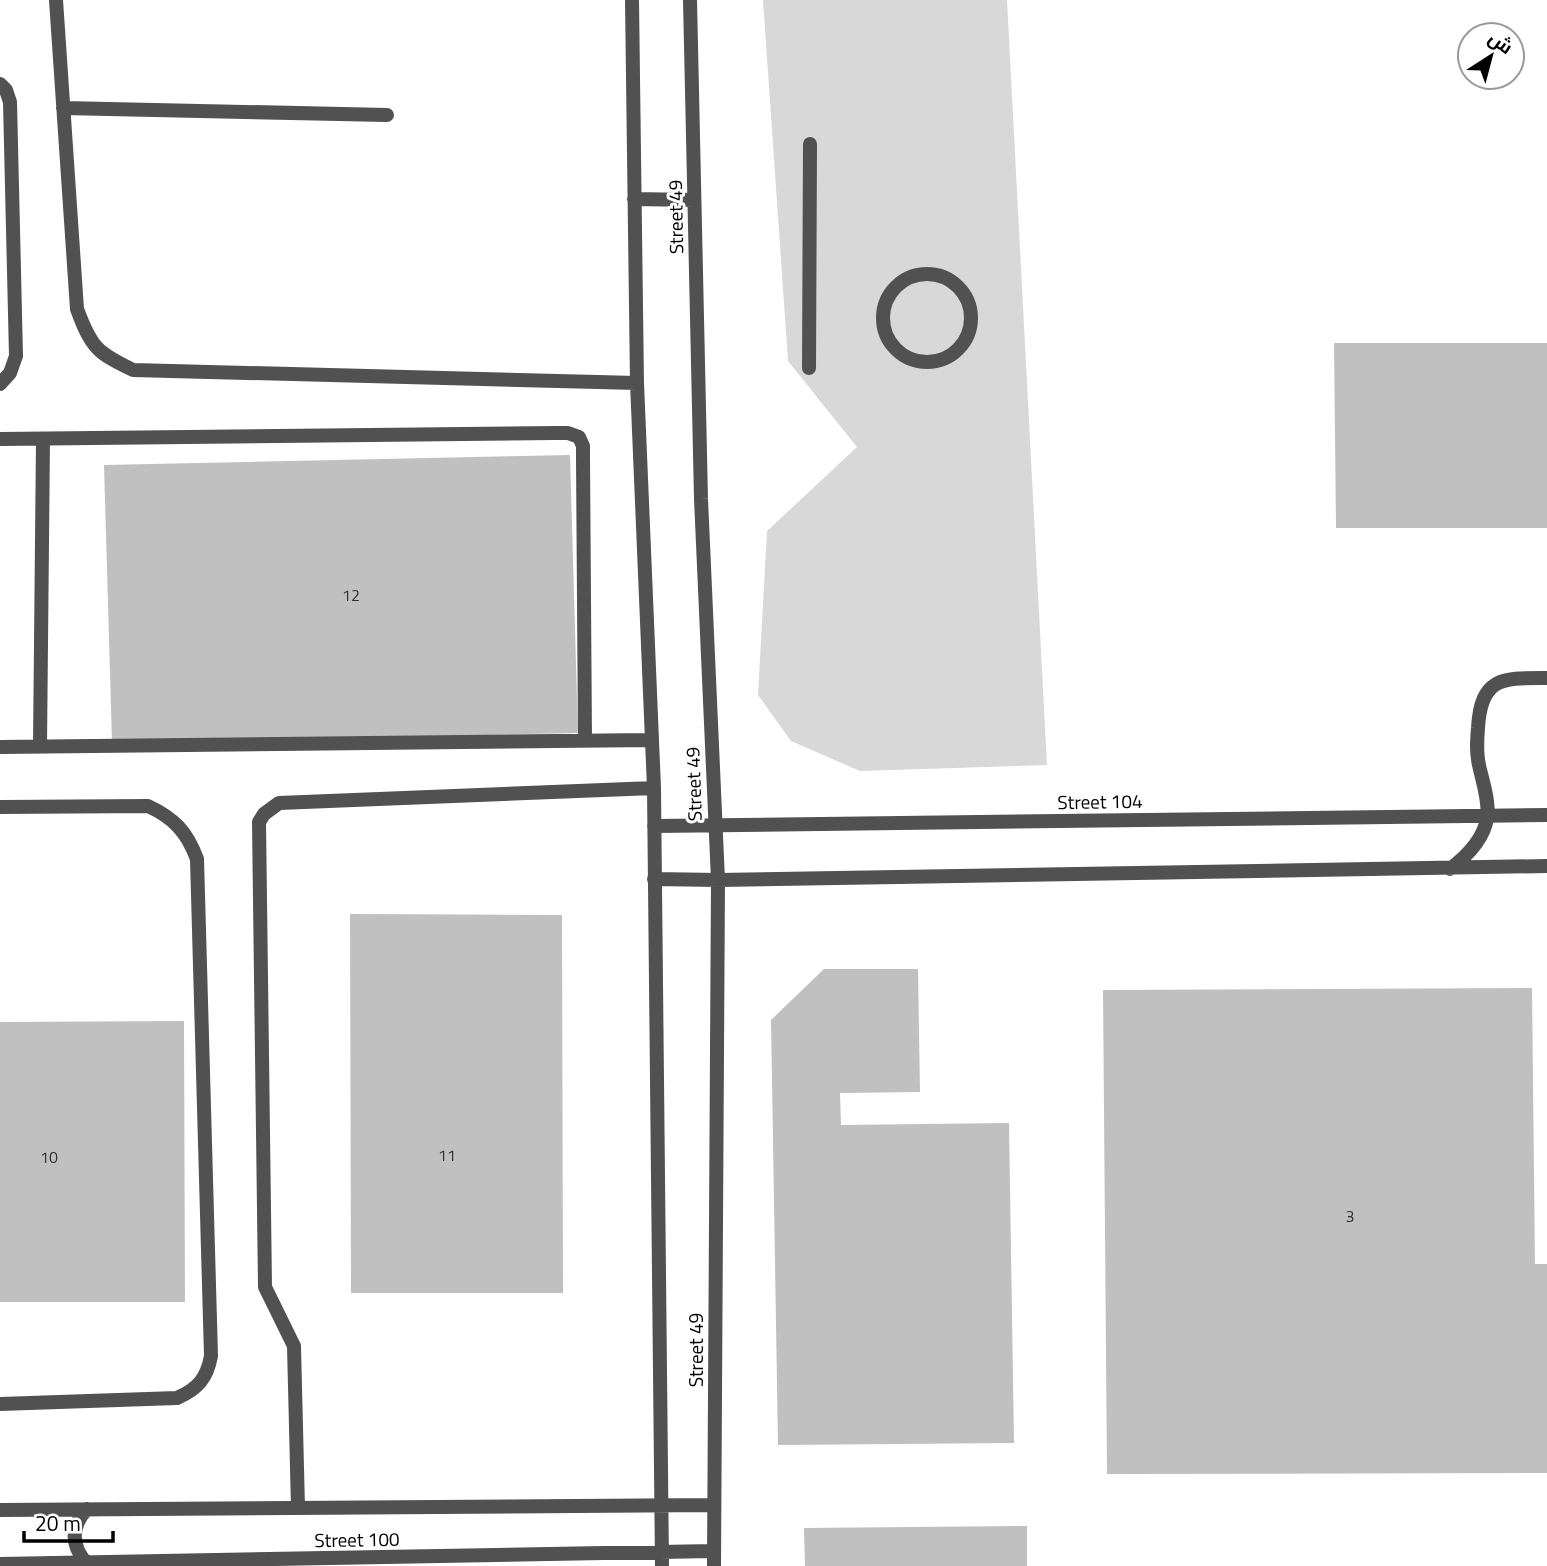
<svg xmlns="http://www.w3.org/2000/svg" width="1547" height="1566" viewBox="0 0 1547 1566" font-family="'Titillium Web',Cairo,sans-serif">
<style>
.green{fill:#d8d8d8}
.building{fill:#c0c0c0}
.lines{fill:none;stroke-linecap:round;stroke-linejoin:round}
.lane{stroke:#515151;stroke-width:14}
.labels{text-anchor:middle;dominant-baseline:central;stroke-width:6;stroke-linejoin:round;paint-order:stroke}
.number-label{font-size:16px;fill:#303030}
.street-label{font-size:19px;fill:#000;stroke:#fff}
</style>
<rect width="100%" height="100%" fill="#fff"/>
<!-- green -->
<path class="green" d="M 763,0 L 1007,0 L 1047,765 L 860,771 L 791,741 L 758,695 L 767,531 L 857,447 L 788,361 Z"/>
<!-- building -->
<path class="building" d="M 1334,343 L 1547,343 L 1547,528 L 1336,528 Z
M 570,455 L 578,733 L 112,743 L 104,465 Z
M 350,914 L 562,915 L 563,1293 L 351,1293 Z
M 824,969 L 918,969 L 920,1092 L 840,1093 L 841,1125 L 1009,1123 L 1014,1443 L 778,1445 L 771,1020 Z
M 1532,988 L 1535,1264 L 1547,1264 L 1547,1473 L 1107,1474 L 1103,990 Z
M 184,1021 L 185,1302 L 0,1302 L 0,1022 Z
M 1027,1526 L 1027,1566 L 805,1566 L 804,1528 Z"/>
<g class="lines">
<!-- lane -->
<path class="lane" d="M 56,0 L 77,309 C 91,347 97,353 133,370 L 637,383
M 632,0 L 637,383 L 654,788 L 662,1566
M 690,0 L 701,499 L 718,880 L 714,1566
M 0,84 L 6,90 L 10,102 L 16,356 L 10,373 L 0,384
M 63,108 L 387,115
M 634,199 L 694,200
M883 318a44 44 0 1 1 88 0a44 44 0 1 1-88 0Z
M 809,368 L 810,144
M 0,439 L 556,433 L 568,433 L 579,437 L 583,446 L 583,458 L 585,740
M 40,746 L 43,439
M 0,747 L 652,740
M 0,807 L 148,806 C 174,818 187,832 197,859 L 211,1356 C 207,1378 198,1389 177,1398 L 0,1404
M 654,826 L 1547,815
M 1450,869 C 1467,856 1484,839 1487,818 C 1490,802 1482,780 1479,765 C 1476,752 1477,740 1478,728 C 1481,676 1503,678 1547,678
M 654,879 L 718,880 L 1547,866
M 298,1508 L 294,1346 L 265,1287 L 259,822 L 264,814 L 279,803 L 654,788
M 87,1509 C 70,1527 71,1546 87,1564
M 0,1510 L 713,1505
M 0,1564 L 714,1551"/>
</g>
<g class="labels">
<!-- number labels -->
<g class="number-label">
<text x="351" y="595">12</text>
<text x="447" y="1155">11</text>
<text x="49" y="1157">10</text>
<text x="1350" y="1216">3</text>
</g>
<!-- street labels -->
<g class="street-label">
<text transform="translate(675 217) rotate(-91)">Street 49</text>
<text transform="translate(693 784) rotate(-92)">Street 49</text>
<text transform="translate(1100 801) rotate(-1)">Street 104</text>
<text transform="translate(695 1350) rotate(-90)">Street 49</text>
<text transform="translate(357 1539) rotate(-1)">Street 100</text>
</g>
</g>
<!-- north arrow -->
<g transform="translate(1491 56) rotate(36)"><circle r="33" fill="#ffffff" stroke="#999999" stroke-width="2"/>
<path d="M0-5L12 26L0 18L-12 26Z" fill="#000000"/>
<text y="-10" font-size="19" font-weight="bold" text-anchor="middle" fill="#000000">ش</text>
</g>
<!-- scale -->
<path d="M24 1531v10h89v-10" fill="none" stroke="#000000" stroke-width="3.5"/>
<text x="35" y="1531" font-size="21" fill="#000000" stroke="#ffffff" stroke-width="5" paint-order="stroke">20 m</text>
</svg>
